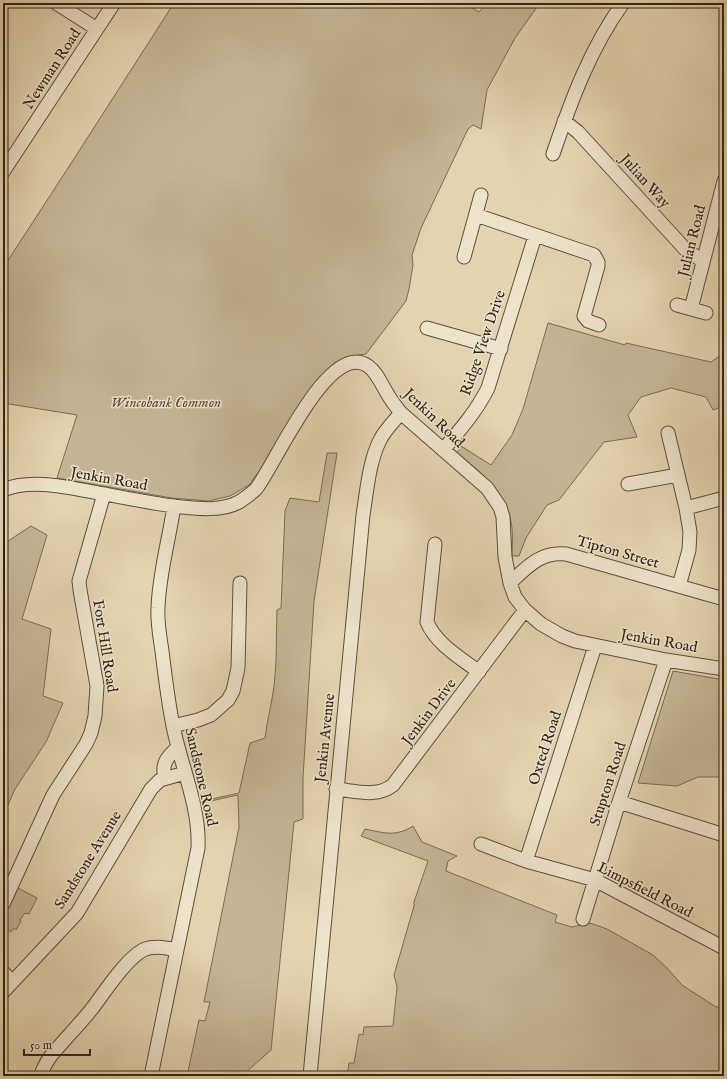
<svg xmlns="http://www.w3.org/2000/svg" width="727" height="1079" viewBox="0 0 727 1079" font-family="'IM FELL English',serif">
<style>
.green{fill:#c4b695;stroke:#796d56}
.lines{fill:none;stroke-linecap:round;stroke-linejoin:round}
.minor-casing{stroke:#5b503e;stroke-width:15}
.minor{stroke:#ede3cb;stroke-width:13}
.labels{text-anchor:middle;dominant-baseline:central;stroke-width:3;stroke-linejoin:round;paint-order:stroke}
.street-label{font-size:15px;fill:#2e2418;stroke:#ede3cb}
.park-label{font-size:15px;font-style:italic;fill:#544837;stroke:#ede3cb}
</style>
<rect width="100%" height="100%" fill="#e3d4af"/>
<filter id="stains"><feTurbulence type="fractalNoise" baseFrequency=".005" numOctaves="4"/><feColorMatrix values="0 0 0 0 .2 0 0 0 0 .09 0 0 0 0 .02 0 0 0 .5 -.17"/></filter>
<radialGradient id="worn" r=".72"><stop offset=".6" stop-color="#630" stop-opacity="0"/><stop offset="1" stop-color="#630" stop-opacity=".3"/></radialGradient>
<!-- green -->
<path class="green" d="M 174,3 L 464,3 L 479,12 L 487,3 L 540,3 L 515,38 L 487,90 L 481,129 L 473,125 L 468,129 L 421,228 L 412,255 L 413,265 L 409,289 L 406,301 L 366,354 L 346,357 L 336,363 L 306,399 L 266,462 L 249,485 L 230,496 L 209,501 L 172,498 L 57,478 L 77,415 L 3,403 L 3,268 L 70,165 Z
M 548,323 L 625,345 L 626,343 L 711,362 L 724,353 L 724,406 L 713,410 L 706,397 L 671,388 L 641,397 L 628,415 L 637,437 L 604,442 L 559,500 L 547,505 L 526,538 L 519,556 L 512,556 C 512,547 513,537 512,528 C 508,493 483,474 457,453 L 461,446 L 491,465 L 512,435 L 523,409 Z
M 327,453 L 337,453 L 314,601 L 303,778 L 303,819 L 294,822 L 271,1050 L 245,1073 L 239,1076 L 187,1076 L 199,1020 L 205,1021 L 210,1002 L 204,1002 L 239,827 L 238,795 L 202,803 L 202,801 L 239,793 L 250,743 L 265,738 C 267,720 272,703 274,686 C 277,661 276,635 277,610 L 281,608 L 285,511 L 290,498 L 319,502 Z
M 31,526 L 47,535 L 22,619 L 51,629 L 43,696 L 63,703 L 46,742 L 15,789 L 3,816 L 3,534 L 8,541 Z
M 673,671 L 724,680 L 724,777 L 698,777 L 677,786 L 638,783 Z
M 413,826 L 422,842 L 457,856 L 448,861 L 446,871 L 557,915 L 555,922 L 572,927 L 590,923 L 607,929 L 653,955 L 669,970 L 682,985 L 716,1007 L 724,1007 L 724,1076 L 347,1076 L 349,1063 L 354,1063 L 359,1034 L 363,1035 L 364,1027 L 393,1026 L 397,987 L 394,975 L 414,906 L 414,902 L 428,861 L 361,836 L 365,829 C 384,833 396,837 413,826 Z
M 16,887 L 37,898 L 29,914 L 25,913 L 20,920 L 21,921 L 16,930 L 14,928 L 11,932 L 3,925 L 3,915 Z"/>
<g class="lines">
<!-- minor casing -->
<g class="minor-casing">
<path id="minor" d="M 56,3 L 97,29
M 564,121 L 578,132 L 686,250 L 703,261
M 553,154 C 571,101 590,49 623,3
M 3,172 L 114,3
M 476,215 L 594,255 L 598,262 L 598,266 L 584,316 L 588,321 L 599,325
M 464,257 L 481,195
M 677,305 L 706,313
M 691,309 L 724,181
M 427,328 L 501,349
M 668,433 L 686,508 L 690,532 L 689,550 L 679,586
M 443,450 C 460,430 476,412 488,388 L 535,236
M 628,484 L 678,475
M 3,490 C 33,477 74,489 105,494 C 130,499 156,504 182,507 C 201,509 222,511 239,502 C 245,498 251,494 256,489 C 274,467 329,338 368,366 C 378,373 383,388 390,398 C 393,403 397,408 401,413 L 487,488 L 500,507 L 503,517 L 505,557 L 510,583 L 515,597 L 525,610 L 541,624 L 562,636 L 575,641 L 666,660 L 724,669
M 686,508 L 724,498
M 435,544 L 427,622 C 436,644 461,658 479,672
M 510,583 C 527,567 541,551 566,554 L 724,599
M 173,726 L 198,720 L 211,715 L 228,700 L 233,691 L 238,668 L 240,583
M 165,778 C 161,764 167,757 178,747
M 336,789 C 356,791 377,798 393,785 L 525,610
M 619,802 L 724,835
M 481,844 L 526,861 L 595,880 L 724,948
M 526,861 L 595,646
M 3,904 L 53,795 L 86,744 L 91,733 L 95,716 L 97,686 L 80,590 L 79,581 L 104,494
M 583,919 L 619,802 L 666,660
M 3,972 L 12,982
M 3,992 L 77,913 L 151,789 L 160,780 L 185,773
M 41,1076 C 42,1069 46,1063 50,1057 C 63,1041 78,1026 91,1010 C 104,993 125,960 143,950 C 154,945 166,948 177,950
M 151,1076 L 198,848 C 200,807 181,766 173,726 C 168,701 165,676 162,651 C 160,637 157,622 158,608 C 159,574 169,540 174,506
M 310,1076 L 363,515 C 367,490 369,462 380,440 C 385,430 394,421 401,413"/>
</g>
<!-- minor -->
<use href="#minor" class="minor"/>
</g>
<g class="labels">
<!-- street labels -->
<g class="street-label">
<text transform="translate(52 69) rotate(-57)">Newman Road</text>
<text transform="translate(645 181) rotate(48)">Julian Way</text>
<text transform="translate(692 241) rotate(-76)">Julian Road</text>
<text transform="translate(483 343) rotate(-71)">Ridge View Drive</text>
<text transform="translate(434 418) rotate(44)">Jenkin Road</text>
<text transform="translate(109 479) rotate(10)">Jenkin Road</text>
<text transform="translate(618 552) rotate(16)">Tipton Street</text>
<text transform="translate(659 641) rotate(10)">Jenkin Road</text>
<text transform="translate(105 646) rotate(81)">Fort Hill Road</text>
<text transform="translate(429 712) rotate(-53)">Jenkin Drive</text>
<text transform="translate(325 738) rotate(-84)">Jenkin Avenue</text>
<text transform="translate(545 748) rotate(-72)">Oxted Road</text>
<text transform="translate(201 777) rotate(77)">Sandstone Road</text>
<text transform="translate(608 784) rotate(-72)">Stupton Road</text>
<text transform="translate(88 860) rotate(-58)">Sandstone Avenue</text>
<text transform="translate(645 890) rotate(27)">Limpsfield Road</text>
</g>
<!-- park labels -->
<g class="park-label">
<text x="166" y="402">Wincobank Common</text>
</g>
</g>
<!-- margin -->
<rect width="727" height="1079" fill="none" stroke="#e3d4af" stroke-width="16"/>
<rect x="4" y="4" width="719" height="1071" fill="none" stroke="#2e2418" stroke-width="2"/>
<rect x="8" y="8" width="711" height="1063" fill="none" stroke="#2e2418"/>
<!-- scale -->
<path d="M24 1049v6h66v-6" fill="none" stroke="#2e2418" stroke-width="2"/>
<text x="30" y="1049" font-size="12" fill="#2e2418" stroke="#ede3cb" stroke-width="3" paint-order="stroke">50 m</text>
<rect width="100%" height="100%" filter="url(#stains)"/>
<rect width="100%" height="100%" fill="url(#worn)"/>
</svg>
